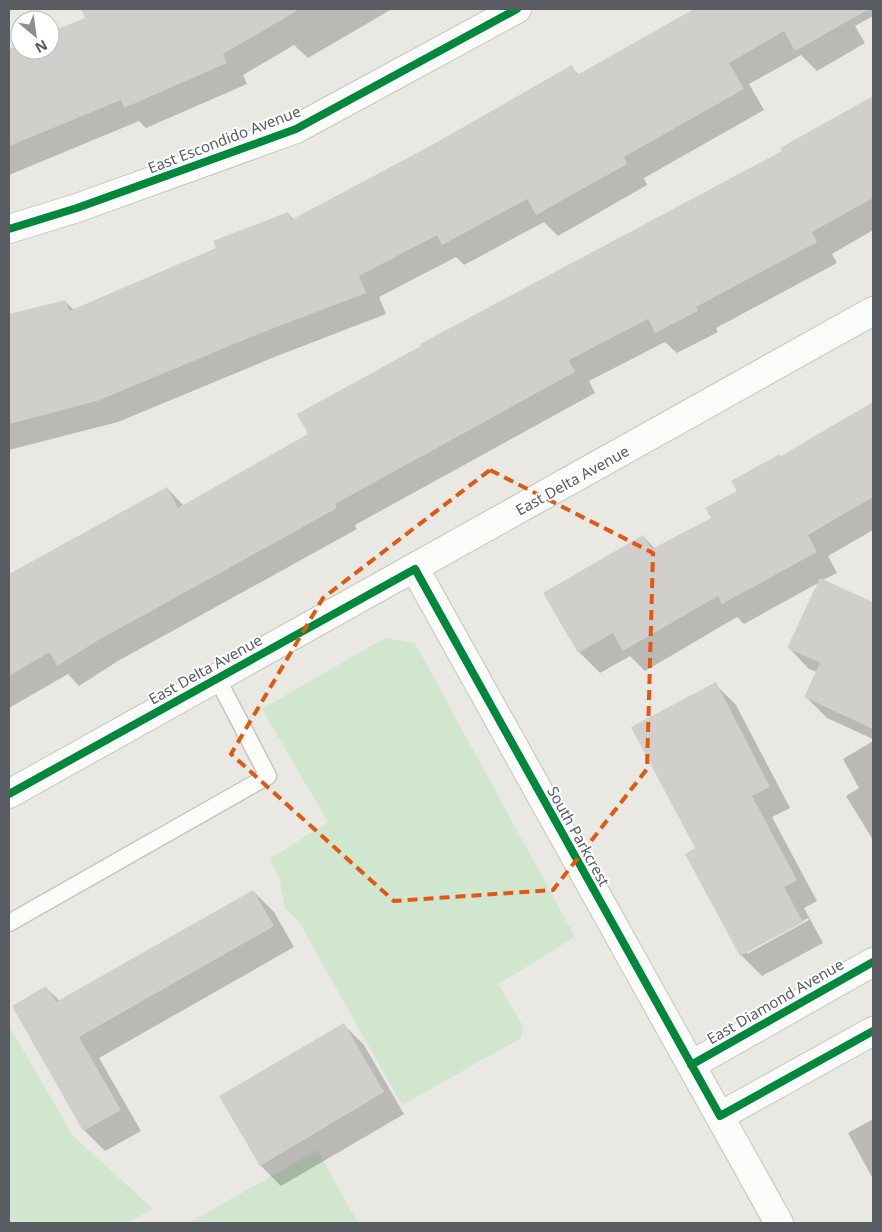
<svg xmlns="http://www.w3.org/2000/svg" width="882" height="1232" viewBox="0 0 882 1232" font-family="'Noto Sans',sans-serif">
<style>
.green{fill:#d0e6cf}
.shadow{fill:#0003;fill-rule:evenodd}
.building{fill:#d0cfcc}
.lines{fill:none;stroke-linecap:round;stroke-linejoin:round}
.lane-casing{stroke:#c5c5c4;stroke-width:19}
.street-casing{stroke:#c5c5c4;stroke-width:30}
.secondary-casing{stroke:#c6c6c5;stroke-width:30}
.lane{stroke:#fcfcfb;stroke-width:16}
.street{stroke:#fcfcfb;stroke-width:28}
.secondary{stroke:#fcfcfb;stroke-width:28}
.cycleway-casing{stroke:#fff;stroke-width:11}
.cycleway{stroke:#00873e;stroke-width:8}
.marked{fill:none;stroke:#e15910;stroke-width:4;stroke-dasharray:10 6;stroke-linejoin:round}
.labels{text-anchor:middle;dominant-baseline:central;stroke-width:4;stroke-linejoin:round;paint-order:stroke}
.street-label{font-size:15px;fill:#595c61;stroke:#fff}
</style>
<rect width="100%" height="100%" fill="#e9e8e3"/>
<!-- green -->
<path class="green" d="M 385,638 L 415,643 L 575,937 L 498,984 L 523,1026 L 521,1038 L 402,1105 L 299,922 L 285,908 L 279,877 L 270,859 L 328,822 L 262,709 Z
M 9,1026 L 73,1136 L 153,1209 L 126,1223 L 9,1223 Z
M 317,1150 L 358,1223 L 189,1223 Z"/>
<!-- shadow -->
<path class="shadow" d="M 82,9 L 392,9 L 308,58 L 294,45 L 243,75 L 247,84 L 146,128 L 139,121 L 9,175 L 9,51 L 20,46 L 20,50 L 50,50 L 50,34 L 86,19 Z
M 696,9 L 873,9 L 873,16 L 855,26 L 865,43 L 817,71 L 801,55 L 749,84 L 764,110 L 644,178 L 647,185 L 558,236 L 544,222 L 464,265 L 456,257 L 379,297 L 386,314 L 272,358 L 118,422 L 9,450 L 9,316 L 65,301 L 74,310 L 218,249 L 288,213 L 294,220 L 432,146 L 571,67 L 579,75 Z
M 873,97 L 873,230 L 832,254 L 837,263 L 716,328 L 718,332 L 677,353 L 665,342 L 589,381 L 595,393 L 355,525 L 357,529 L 118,661 L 79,686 L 68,674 L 9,708 L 9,577 L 167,488 L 184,506 L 309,435 L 783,152 L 782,148 Z
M 873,404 L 873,530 L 828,556 L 837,573 L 823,580 L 873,603 L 873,739 L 827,718 L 806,697 L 817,672 L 809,669 L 789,648 L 820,582 L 744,624 L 737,617 L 645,671 L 630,656 L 600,673 L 579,652 L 545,593 L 643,536 L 655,549 L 713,518 L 739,491 L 781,457 Z
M 715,684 L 736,705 L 790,808 L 772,817 L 817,901 L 804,908 L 823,943 L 762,976 L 741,955 L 687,854 L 697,849 ZM 808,918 L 809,920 L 747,954 L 747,951 Z
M 873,741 L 873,840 L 846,796 L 859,788 L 843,759 Z
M 253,891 L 274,912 L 294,947 L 99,1058 L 141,1131 L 105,1151 L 84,1130 L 13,1007 L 46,988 L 60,1001 Z
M 344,1025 L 364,1045 L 404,1114 L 281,1186 L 260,1165 Z
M 873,1119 L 873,1179 L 848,1133 Z"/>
<!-- building -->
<path class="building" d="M 81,9 L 300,9 L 223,54 L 227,63 L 124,108 L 121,100 L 9,146 L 9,49 L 20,45 L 20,50 L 50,50 L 50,32 L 85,18 Z
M 694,9 L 869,9 L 795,51 L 784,31 L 729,63 L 744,89 L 624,157 L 627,164 L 536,215 L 527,199 L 442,245 L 437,235 L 359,276 L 366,293 L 251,337 L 97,401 L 9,424 L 9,314 L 66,300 L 69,311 L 216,248 L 213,241 L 288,212 L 291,220 L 432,145 L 572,65 L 577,75 Z
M 873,96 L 873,198 L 812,232 L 817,242 L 696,307 L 698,311 L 655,333 L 648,319 L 569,360 L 575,372 L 335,504 L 337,508 L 97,641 L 57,666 L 50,652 L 9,676 L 9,574 L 167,487 L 178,508 L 308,434 L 297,414 L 421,346 L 420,344 L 782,151 L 780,148 Z
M 873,402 L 873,497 L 808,535 L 817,552 L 722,604 L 718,596 L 623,651 L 613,633 L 578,653 L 543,593 L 643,535 L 652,549 L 711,518 L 705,508 L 737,491 L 731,481 L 780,454 L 781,456 Z
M 820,578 L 873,602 L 873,729 L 804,697 L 820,663 L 787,648 Z
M 716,682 L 770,787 L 752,796 L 797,880 L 784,887 L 803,922 L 740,956 L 685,854 L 695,848 L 631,727 Z
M 253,890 L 274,926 L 79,1037 L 121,1110 L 83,1131 L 12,1006 L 46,986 L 56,1002 Z
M 344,1023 L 384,1092 L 260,1166 L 219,1096 Z"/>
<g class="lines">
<!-- lane casing -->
<g class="lane-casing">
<path id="lane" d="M 9,923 L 268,776 L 217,678"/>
</g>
<!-- street casing -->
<g class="street-casing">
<path id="street" d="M 9,229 L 77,208 L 296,129 L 517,9
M 415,569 L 779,1223
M 9,794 L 873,311"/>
</g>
<!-- secondary casing -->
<g class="secondary-casing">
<path id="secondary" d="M 691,1065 L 873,962
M 720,1116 L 873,1031"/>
</g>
<!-- lane -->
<use href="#lane" class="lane"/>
<!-- street -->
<use href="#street" class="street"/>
<!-- secondary -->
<use href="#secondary" class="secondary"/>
<!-- cycleway casing -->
<g class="cycleway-casing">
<path id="cycleway" d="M 9,229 L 77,208 L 296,129 L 517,9
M 9,794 L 415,569 L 720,1116 L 873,1031
M 691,1065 L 873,962"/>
</g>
<!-- cycleway -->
<use href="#cycleway" class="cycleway"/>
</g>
<!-- marked area -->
<path class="marked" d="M 490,470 L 653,553 L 647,769 L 553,890 L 394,901 L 231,754 L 323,598 Z"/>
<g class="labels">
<!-- street labels -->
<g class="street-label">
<text transform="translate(224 139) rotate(-21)">East Escondido Avenue</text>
<text transform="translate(572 480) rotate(-29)">East Delta Avenue</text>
<text transform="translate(205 669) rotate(-29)">East Delta Avenue</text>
<text transform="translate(579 836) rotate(61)">South Parkcrest</text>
<text transform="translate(775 1001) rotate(-30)">East Diamond Avenue</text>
</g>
</g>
<!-- border -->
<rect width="882" height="1232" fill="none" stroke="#595c61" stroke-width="20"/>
<!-- north arrow -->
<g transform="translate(35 35) rotate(151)"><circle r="24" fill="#ffffff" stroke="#bdbec0"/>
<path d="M0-4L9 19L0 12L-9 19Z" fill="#8b8d8e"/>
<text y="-8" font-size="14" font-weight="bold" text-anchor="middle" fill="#595c61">N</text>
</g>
</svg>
